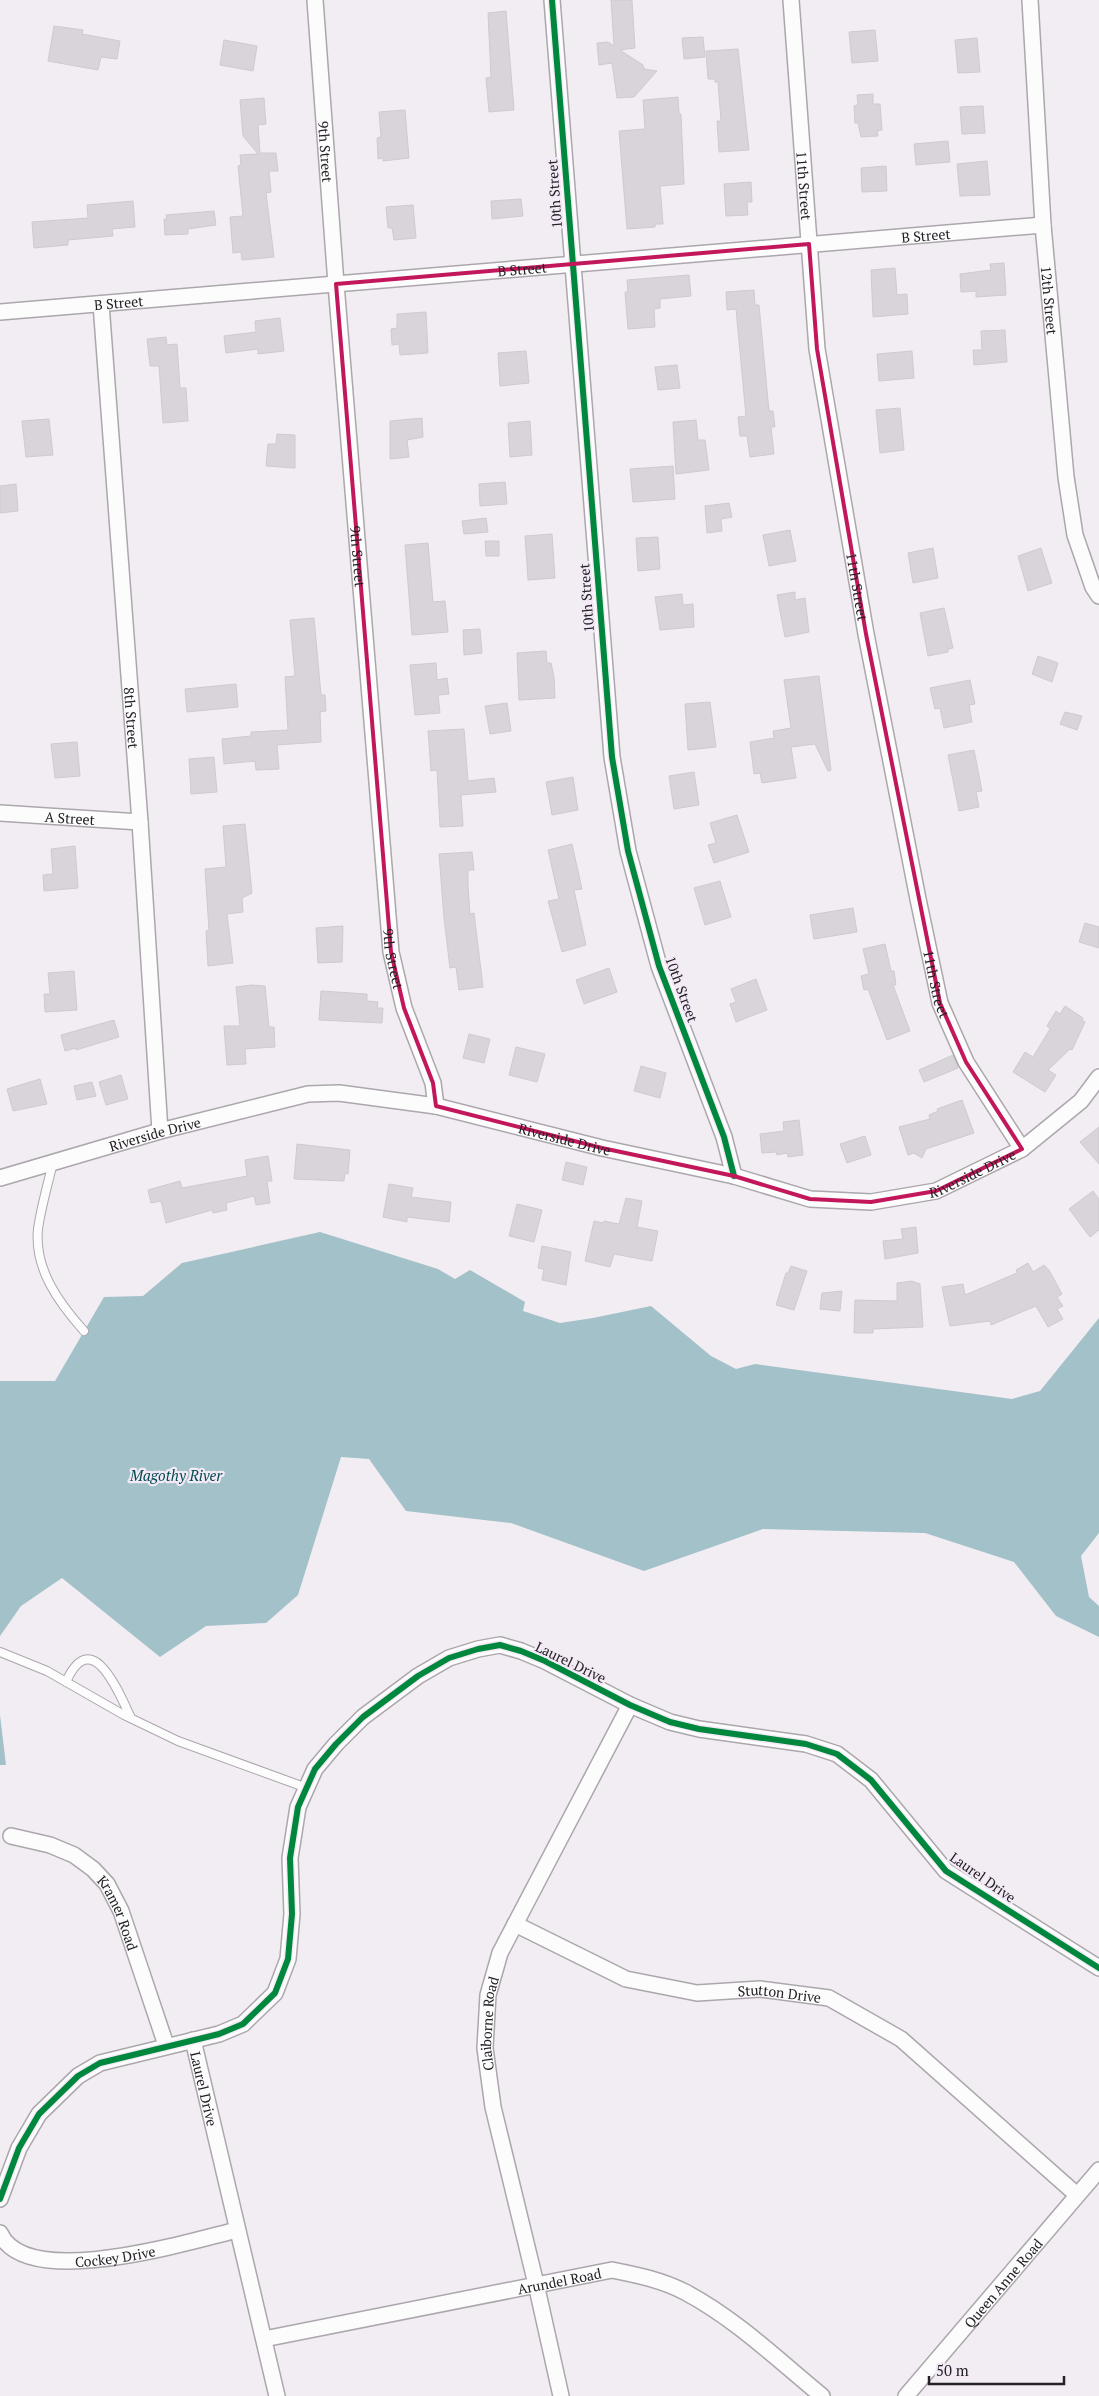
<svg xmlns="http://www.w3.org/2000/svg" width="1099" height="2396" viewBox="0 0 1099 2396" font-family="'PT Serif',serif">
<style>
.water{fill:#a2c1c8}
.building{fill:#d8d4d9;stroke:#cecacf}
.lines{fill:none;stroke-linecap:round;stroke-linejoin:round}
.service-casing{stroke:#aba7ac;stroke-width:10}
.minor-casing{stroke:#aba7ac;stroke-width:18}
.service{stroke:#fdfcfd;stroke-width:8}
.minor{stroke:#fdfcfd;stroke-width:15}
.cycleway-casing{stroke:#f3eaf6;stroke-width:9}
.cycleway{stroke:#00873e;stroke-width:6}
.marked{fill:none;stroke:#c2185b;stroke-width:4;stroke-linejoin:round}
.labels{text-anchor:middle;dominant-baseline:central;stroke-width:4.5;stroke-linejoin:round;paint-order:stroke}
.street-label{font-size:14px;fill:#242126;stroke:#f3eaf6}
.water-label{font-size:15px;font-style:italic;fill:#014a54;stroke:#f3eaf6}
</style>
<rect width="100%" height="100%" fill="#f2edf3"/>
<!-- water -->
<path class="water" d="M 320,1232 L 438,1269 L 455,1279 L 470,1270 L 525,1302 L 523,1311 L 560,1323 L 593,1318 L 651,1306 L 711,1356 L 736,1369 L 755,1364 L 1012,1399 L 1040,1391 L 1099,1318 L 1099,1533 L 1081,1556 L 1089,1597 L 1099,1606 L 1099,1637 L 1056,1616 L 1014,1562 L 925,1533 L 763,1529 L 644,1571 L 511,1523 L 406,1511 L 369,1459 L 341,1457 L 298,1595 L 266,1623 L 206,1626 L 160,1657 L 62,1578 L 21,1606 L 0,1636 L 0,1381 L 55,1381 L 104,1297 L 143,1296 L 182,1263 Z
M 0,1715 L 6,1765 L 0,1765 Z"/>
<!-- building -->
<path class="building" d="M 611,0 L 632,0 L 635,48 L 620,50 L 643,65 L 644,69 L 657,71 L 634,97 L 617,98 L 612,63 L 599,65 L 597,43 L 608,42 L 614,46 Z
M 506,11 L 514,110 L 489,112 L 486,78 L 491,77 L 488,13 Z
M 54,26 L 83,30 L 82,34 L 120,41 L 117,59 L 101,57 L 98,70 L 48,61 Z
M 875,30 L 878,61 L 852,63 L 849,32 Z
M 703,37 L 705,57 L 684,59 L 682,38 Z
M 977,38 L 980,72 L 958,73 L 955,40 Z
M 224,40 L 257,46 L 253,71 L 220,65 Z
M 738,49 L 749,150 L 719,152 L 717,121 L 721,121 L 718,82 L 715,82 L 715,79 L 708,79 L 706,51 Z
M 873,94 L 873,104 L 880,104 L 882,130 L 877,131 L 878,136 L 861,137 L 858,123 L 855,123 L 854,106 L 858,105 L 857,95 Z
M 678,97 L 679,114 L 681,114 L 684,184 L 660,186 L 663,224 L 655,224 L 655,227 L 627,229 L 619,131 L 645,129 L 643,100 Z
M 264,98 L 266,124 L 258,125 L 260,153 L 276,153 L 278,171 L 269,171 L 271,192 L 266,193 L 274,257 L 242,260 L 241,252 L 233,253 L 230,217 L 243,216 L 238,166 L 241,165 L 240,155 L 258,154 L 243,136 L 240,100 Z
M 983,106 L 985,133 L 962,134 L 960,107 Z
M 405,110 L 409,158 L 383,161 L 383,158 L 378,159 L 377,138 L 381,137 L 379,112 Z
M 948,141 L 950,162 L 916,165 L 914,144 Z
M 987,161 L 990,195 L 960,196 L 957,164 Z
M 886,166 L 887,191 L 862,192 L 861,168 Z
M 751,182 L 752,202 L 747,202 L 748,215 L 726,216 L 724,184 Z
M 521,199 L 523,216 L 492,219 L 491,201 Z
M 133,201 L 135,227 L 112,229 L 113,236 L 68,240 L 68,245 L 34,248 L 32,222 L 88,218 L 87,205 Z
M 413,205 L 416,238 L 394,240 L 392,228 L 388,228 L 386,207 Z
M 214,211 L 216,225 L 188,229 L 188,234 L 165,235 L 164,219 L 167,219 L 166,215 Z
M 1004,263 L 1006,295 L 976,297 L 976,291 L 961,292 L 960,274 L 991,270 L 990,264 Z
M 895,268 L 897,295 L 907,294 L 908,314 L 873,317 L 871,270 Z
M 689,275 L 691,296 L 660,299 L 660,308 L 654,309 L 655,327 L 628,329 L 625,292 L 628,292 L 627,280 Z
M 754,290 L 755,305 L 759,305 L 769,411 L 773,411 L 775,427 L 771,427 L 774,454 L 750,457 L 747,436 L 740,436 L 738,417 L 746,416 L 736,309 L 727,310 L 726,292 Z
M 426,312 L 428,353 L 400,355 L 399,344 L 392,345 L 391,329 L 397,328 L 397,314 Z
M 280,318 L 284,351 L 258,354 L 258,349 L 226,353 L 224,336 L 256,332 L 255,321 Z
M 1005,330 L 1007,362 L 974,365 L 973,350 L 982,350 L 981,331 Z
M 166,337 L 167,345 L 177,344 L 180,388 L 186,388 L 188,421 L 163,423 L 159,366 L 150,366 L 147,339 Z
M 526,351 L 529,383 L 500,386 L 498,353 Z
M 912,351 L 914,378 L 879,381 L 877,354 Z
M 677,365 L 680,388 L 658,390 L 655,367 Z
M 900,408 L 904,450 L 880,453 L 876,410 Z
M 422,418 L 423,437 L 407,440 L 409,457 L 390,459 L 390,421 Z
M 49,419 L 53,455 L 26,457 L 22,421 Z
M 696,420 L 698,440 L 705,440 L 709,470 L 676,474 L 673,422 Z
M 530,421 L 532,455 L 510,457 L 508,423 Z
M 277,434 L 295,435 L 295,468 L 266,466 L 268,444 L 276,444 Z
M 673,466 L 675,499 L 633,502 L 630,469 Z
M 505,482 L 507,504 L 480,506 L 479,484 Z
M 16,484 L 18,511 L 0,513 L 0,486 Z
M 729,503 L 732,517 L 721,519 L 722,531 L 707,533 L 705,506 Z
M 486,518 L 488,532 L 464,534 L 462,521 Z
M 790,530 L 796,561 L 769,566 L 763,535 Z
M 552,534 L 555,578 L 528,580 L 525,536 Z
M 658,537 L 660,569 L 638,571 L 636,538 Z
M 485,541 L 499,541 L 499,556 L 486,556 Z
M 428,543 L 433,602 L 445,601 L 448,632 L 412,635 L 405,545 Z
M 933,548 L 938,578 L 913,583 L 908,553 Z
M 1041,548 L 1052,583 L 1028,591 L 1018,556 Z
M 795,592 L 795,600 L 805,598 L 809,632 L 785,637 L 777,595 Z
M 682,594 L 683,605 L 693,604 L 694,627 L 660,630 L 655,597 Z
M 944,608 L 953,648 L 948,649 L 948,652 L 928,656 L 920,613 Z
M 314,618 L 321,695 L 325,695 L 326,711 L 320,712 L 321,742 L 277,745 L 279,769 L 256,770 L 255,761 L 224,764 L 222,739 L 251,736 L 251,732 L 288,730 L 285,677 L 295,676 L 290,620 Z
M 480,629 L 482,653 L 464,655 L 463,630 Z
M 546,651 L 547,663 L 551,663 L 554,677 L 555,698 L 519,700 L 517,653 Z
M 1038,656 L 1058,663 L 1052,682 L 1032,674 Z
M 436,663 L 437,680 L 447,678 L 449,694 L 438,695 L 440,713 L 415,715 L 410,665 Z
M 819,676 L 831,770 L 828,771 L 815,744 L 791,747 L 796,778 L 762,783 L 760,773 L 754,774 L 750,742 L 774,738 L 773,731 L 791,728 L 784,680 Z
M 970,680 L 975,704 L 969,705 L 972,722 L 944,728 L 940,708 L 935,709 L 930,688 Z
M 236,684 L 238,707 L 187,712 L 185,689 Z
M 710,702 L 716,747 L 688,750 L 685,704 Z
M 507,703 L 511,731 L 490,734 L 485,706 Z
M 1065,712 L 1082,716 L 1077,730 L 1060,724 Z
M 464,729 L 468,781 L 494,778 L 496,792 L 461,795 L 463,826 L 440,827 L 437,770 L 431,771 L 428,731 Z
M 77,742 L 80,776 L 55,778 L 51,744 Z
M 974,750 L 982,791 L 976,792 L 979,807 L 959,811 L 948,755 Z
M 214,757 L 217,792 L 191,794 L 189,759 Z
M 694,772 L 699,805 L 674,809 L 669,776 Z
M 573,777 L 578,810 L 552,815 L 546,782 Z
M 737,815 L 749,852 L 714,863 L 708,845 L 716,843 L 710,823 Z
M 245,824 L 252,893 L 242,898 L 243,912 L 227,914 L 233,963 L 208,966 L 206,931 L 209,930 L 205,869 L 226,867 L 223,826 Z
M 572,844 L 582,889 L 574,890 L 586,945 L 562,952 L 548,901 L 559,899 L 548,850 Z
M 75,846 L 78,888 L 44,891 L 43,875 L 53,874 L 51,849 Z
M 472,852 L 474,870 L 468,870 L 468,885 L 470,914 L 474,913 L 483,987 L 459,990 L 456,967 L 450,968 L 444,918 L 439,854 Z
M 720,881 L 731,917 L 705,925 L 694,888 Z
M 853,908 L 857,932 L 814,939 L 810,915 Z
M 1085,923 L 1099,927 L 1099,948 L 1079,942 Z
M 343,926 L 342,962 L 318,963 L 316,928 Z
M 885,944 L 891,971 L 894,971 L 896,985 L 893,985 L 910,1031 L 887,1040 L 868,989 L 864,990 L 861,976 L 869,974 L 863,949 Z
M 609,968 L 617,992 L 584,1004 L 576,980 Z
M 74,971 L 77,1010 L 45,1012 L 44,994 L 50,994 L 48,973 Z
M 756,979 L 767,1010 L 736,1022 L 730,1004 L 736,1002 L 731,989 Z
M 252,985 L 265,986 L 269,1027 L 274,1027 L 275,1047 L 245,1049 L 246,1064 L 227,1065 L 224,1026 L 240,1026 L 236,987 Z
M 321,991 L 367,994 L 367,1001 L 378,1002 L 377,1008 L 383,1008 L 382,1023 L 319,1020 Z
M 1065,1006 L 1083,1018 L 1082,1020 L 1085,1022 L 1072,1050 L 1070,1049 L 1048,1070 L 1056,1075 L 1045,1092 L 1013,1072 L 1025,1052 L 1033,1057 L 1050,1029 L 1047,1026 L 1056,1011 L 1060,1014 Z
M 114,1020 L 119,1037 L 76,1050 L 76,1048 L 65,1051 L 61,1035 Z
M 469,1034 L 490,1039 L 484,1063 L 463,1058 Z
M 516,1047 L 545,1054 L 537,1082 L 509,1075 Z
M 953,1055 L 958,1068 L 924,1082 L 919,1070 Z
M 641,1066 L 666,1073 L 660,1098 L 634,1091 Z
M 121,1075 L 128,1099 L 106,1105 L 99,1082 Z
M 40,1079 L 47,1104 L 13,1111 L 7,1089 Z
M 92,1082 L 96,1096 L 77,1100 L 74,1086 Z
M 962,1100 L 974,1133 L 926,1149 L 922,1158 L 914,1153 L 908,1155 L 899,1127 L 930,1119 L 929,1115 L 938,1111 L 937,1109 Z
M 799,1120 L 803,1155 L 788,1157 L 787,1153 L 777,1155 L 776,1152 L 762,1153 L 760,1134 L 784,1131 L 783,1122 Z
M 1099,1127 L 1099,1164 L 1080,1142 Z
M 865,1136 L 871,1155 L 847,1163 L 840,1144 Z
M 297,1144 L 350,1150 L 348,1174 L 345,1173 L 344,1181 L 294,1179 Z
M 268,1156 L 272,1181 L 267,1181 L 270,1203 L 256,1205 L 254,1196 L 226,1203 L 227,1210 L 213,1213 L 212,1210 L 166,1223 L 161,1201 L 151,1203 L 148,1190 L 180,1181 L 182,1188 L 247,1176 L 245,1160 Z
M 566,1162 L 587,1167 L 583,1185 L 562,1180 Z
M 389,1184 L 413,1188 L 411,1197 L 451,1202 L 449,1222 L 407,1217 L 407,1222 L 383,1217 Z
M 1093,1191 L 1099,1199 L 1099,1230 L 1090,1237 L 1069,1209 Z
M 626,1198 L 642,1201 L 637,1227 L 658,1231 L 652,1261 L 614,1254 L 610,1267 L 585,1261 L 594,1221 L 603,1223 L 604,1221 L 619,1224 Z
M 517,1204 L 542,1210 L 534,1242 L 509,1236 Z
M 916,1227 L 918,1253 L 885,1259 L 883,1241 L 903,1239 L 901,1229 Z
M 542,1246 L 571,1252 L 566,1285 L 542,1280 L 544,1269 L 538,1268 Z
M 1028,1263 L 1033,1272 L 1044,1265 L 1049,1270 L 1062,1294 L 1057,1297 L 1063,1306 L 1057,1309 L 1063,1319 L 1048,1327 L 1036,1306 L 991,1325 L 990,1321 L 950,1326 L 942,1287 L 963,1284 L 965,1295 L 1017,1273 L 1016,1270 Z
M 791,1266 L 807,1271 L 794,1310 L 776,1305 L 786,1273 L 788,1273 Z
M 912,1281 L 920,1284 L 923,1327 L 873,1329 L 873,1333 L 854,1333 L 855,1300 L 897,1301 L 897,1283 Z
M 842,1291 L 840,1311 L 820,1309 L 822,1293 Z"/>
<g class="lines">
<!-- service casing -->
<g class="service-casing">
<path id="service" d="M 53,1162 C 48,1184 41,1207 38,1229 C 34,1269 59,1303 84,1331
M 0,1652 L 47,1671 L 124,1715 L 178,1741 L 307,1788
M 66,1682 C 92,1624 119,1693 131,1718"/>
</g>
<!-- minor casing -->
<g class="minor-casing">
<g id="minor">
<path id="s1" d="M 315,0 L 336,284 L 391,952 L 404,1008 L 433,1083 L 436,1106"/>
<path d="M 552,0 L 612,757 L 628,851 L 659,966 L 724,1137 L 734,1176"/>
<path id="s2" d="M 791,0 L 817,349 L 866,634 L 918,899 L 940,1003 L 966,1062 L 1022,1149"/>
<path id="s3" d="M 1030,0 L 1043,225 L 1066,477 L 1075,535 L 1093,587 L 1099,596"/>
<path id="s4" d="M 101,304 L 140,822 L 160,1131"/>
<path id="s5" d="M 0,312 L 1043,225"/>
<path id="s6" d="M 0,813 L 140,822"/>
<path id="s7" d="M 0,1178 L 160,1131 L 308,1094 L 339,1093 L 436,1106 L 602,1148 L 734,1176 L 810,1199 L 871,1202 L 936,1191 L 1022,1149 L 1081,1101 L 1099,1077"/>
<path id="s8" d="M 11,1836 L 50,1845 L 74,1855 L 93,1869 L 107,1884 L 121,1911 L 166,2045"/>
<path id="s9" d="M 515,1924 L 626,1979 L 697,1993 L 760,1989 L 829,1998 L 901,2039 L 1077,2195"/>
<path id="s10" d="M 193,2040 L 277,2396"/>
<path d="M 0,2199 L 19,2148 L 39,2114 L 78,2076 L 100,2063 L 219,2034 L 243,2024 L 275,1993 L 288,1959 L 292,1914 L 290,1858 L 298,1807 L 315,1769 L 336,1744 L 363,1717 L 418,1676 L 449,1658 L 478,1649 L 500,1645 L 521,1651 L 545,1661 L 630,1705 L 670,1722 L 699,1729 L 806,1744 L 837,1754 L 871,1780 L 946,1871 L 1099,1968"/>
<path id="s11" d="M 0,2233 C 26,2292 191,2241 237,2230"/>
<path id="s12" d="M 264,2339 L 612,2270 C 637,2275 662,2280 685,2292 C 736,2319 778,2360 822,2396"/>
<path id="s13" d="M 561,2396 L 536,2284 L 493,2107 L 485,2048 L 488,1995 L 500,1953 L 630,1705"/>
<path id="s14" d="M 906,2396 L 1099,2170"/>
</g>
</g>
<!-- service -->
<use href="#service" class="service"/>
<!-- minor -->
<use href="#minor" class="minor"/>
<!-- cycleway casing -->
<g class="cycleway-casing">
<path id="cycleway" d="M 552,0 L 612,757 L 628,851 L 659,966 L 724,1137 L 734,1176
M 0,2199 L 19,2148 L 39,2114 L 78,2076 L 100,2063 L 219,2034 L 243,2024 L 275,1993 L 288,1959 L 292,1914 L 290,1858 L 298,1807 L 315,1769 L 336,1744 L 363,1717 L 418,1676 L 449,1658 L 478,1649 L 500,1645 L 521,1651 L 545,1661 L 630,1705 L 670,1722 L 699,1729 L 806,1744 L 837,1754 L 871,1780 L 946,1871 L 1099,1968"/>
</g>
<!-- cycleway -->
<use href="#cycleway" class="cycleway"/>
</g>
<!-- marked area -->
<path class="marked" d="M 809,244 L 817,349 L 866,634 L 940,1003 L 966,1062 L 1022,1149 L 936,1191 L 871,1202 L 810,1199 L 734,1176 L 602,1148 L 436,1106 L 433,1083 L 404,1008 L 391,952 L 336,284 Z"/>
<g class="labels">
<!-- street labels -->
<g class="street-label">
<text stroke="none"><textPath href="#s1" startOffset="152">9th Street</textPath></text>
<text stroke="none"><textPath href="#s2" startOffset="186">11th Street</textPath></text>
<text transform="translate(554 194) rotate(-94)">10th Street</text>
<text stroke="none"><textPath href="#s5" startOffset="929">B Street</textPath></text>
<text stroke="none"><textPath href="#s5" startOffset="524">B Street</textPath></text>
<text stroke="none"><textPath href="#s3" startOffset="301">12th Street</textPath></text>
<text stroke="none"><textPath href="#s5" startOffset="119">B Street</textPath></text>
<text stroke="none"><textPath href="#s1" startOffset="558">9th Street</textPath></text>
<text stroke="none"><textPath href="#s2" startOffset="591">11th Street</textPath></text>
<text transform="translate(586 598) rotate(-94)">10th Street</text>
<text stroke="none"><textPath href="#s4" startOffset="415">8th Street</textPath></text>
<text stroke="none"><textPath href="#s6" startOffset="70">A Street</textPath></text>
<text stroke="none"><textPath href="#s1" startOffset="962">9th Street</textPath></text>
<text stroke="none"><textPath href="#s2" startOffset="996">11th Street</textPath></text>
<text transform="translate(682 989) rotate(70)">10th Street</text>
<text stroke="none"><textPath href="#s7" startOffset="161">Riverside Drive</textPath></text>
<text stroke="none"><textPath href="#s7" startOffset="581">Riverside Drive</textPath></text>
<text stroke="none"><textPath href="#s7" startOffset="1001">Riverside Drive</textPath></text>
<text transform="translate(571 1662) rotate(26)">Laurel Drive</text>
<text transform="translate(983 1877) rotate(35)">Laurel Drive</text>
<text stroke="none"><textPath href="#s8" startOffset="141">Kramer Road</textPath></text>
<text stroke="none"><textPath href="#s9" startOffset="279">Stutton Drive</textPath></text>
<text stroke="none"><textPath href="#s13" startOffset="381">Claiborne Road</textPath></text>
<text stroke="none"><textPath href="#s10" startOffset="50">Laurel Drive</textPath></text>
<text stroke="none"><textPath href="#s11" startOffset="125">Cockey Drive</textPath></text>
<text stroke="none"><textPath href="#s12" startOffset="301">Arundel Road</textPath></text>
<text stroke="none"><textPath href="#s14" startOffset="149">Queen Anne Road</textPath></text>
</g>
<!-- water labels -->
<g class="water-label">
<text x="176" y="1475">Magothy River</text>
</g>
</g>
<!-- scale -->
<path d="M929 2376v8h135v-8" fill="none" stroke="#242126" stroke-width="2.5"/>
<text x="936" y="2376" font-size="15" fill="#242126" stroke="#f3eaf6" stroke-width="4" paint-order="stroke">50 m</text>
</svg>
